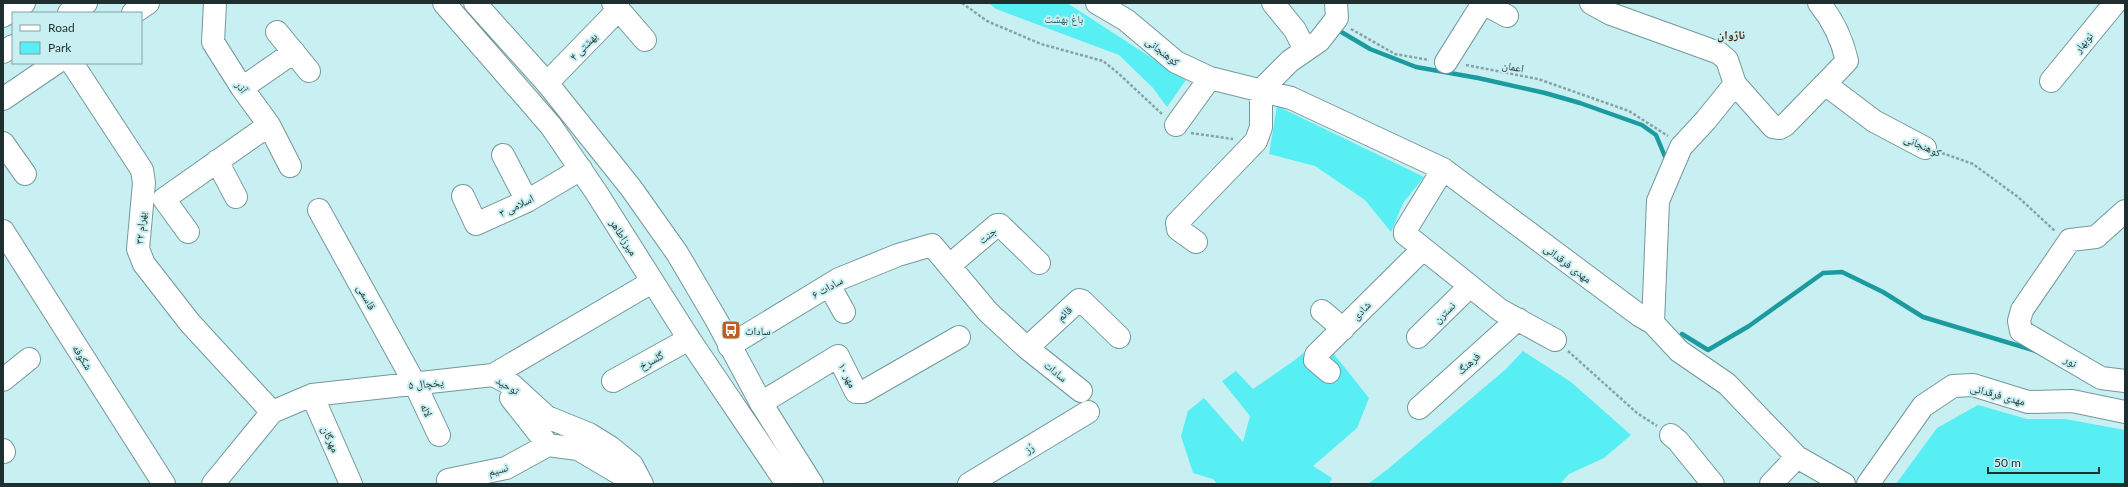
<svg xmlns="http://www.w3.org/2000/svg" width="2128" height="487" viewBox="0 0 2128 487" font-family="Lato,'Noto Naskh Arabic',sans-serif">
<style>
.green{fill:#57eef4}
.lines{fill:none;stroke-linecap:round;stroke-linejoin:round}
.stream{stroke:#1b9ba0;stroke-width:4.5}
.minor-casing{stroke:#74989a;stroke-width:24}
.major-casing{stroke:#74989a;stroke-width:24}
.highway-casing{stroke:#74989a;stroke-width:24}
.path{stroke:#85a3a4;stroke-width:2.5;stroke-dasharray:3 2;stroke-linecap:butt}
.minor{stroke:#fff;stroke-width:22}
.major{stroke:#fff;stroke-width:22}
.highway{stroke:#fff;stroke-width:22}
.labels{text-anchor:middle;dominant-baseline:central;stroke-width:4;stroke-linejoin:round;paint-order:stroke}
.park-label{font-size:11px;fill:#236164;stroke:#c8eff1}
.street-label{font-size:11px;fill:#1f2e2f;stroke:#c8eff1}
.poi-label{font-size:11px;fill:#1f2e2f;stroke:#c8eff1;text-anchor:start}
.neighbourhood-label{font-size:12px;font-weight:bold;fill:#481a00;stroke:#c8eff1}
</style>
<rect width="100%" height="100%" fill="#c8eff1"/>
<!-- green -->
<path class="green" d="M 989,3 L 1067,3 L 1186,80 L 1167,107 L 1153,88 L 1119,55 L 996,9 Z
M 1277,106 L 1424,177 L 1403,203 L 1391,232 L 1365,200 L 1315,166 L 1269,154 Z
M 1321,338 L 1369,398 L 1357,428 L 1313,466 L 1332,478 L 1329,484 L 1217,484 L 1213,479 L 1193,473 L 1181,436 L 1188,411 L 1204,398 L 1243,442 L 1250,416 L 1222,381 L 1236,371 L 1253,389 L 1295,360 Z
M 1523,351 L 1571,382 L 1631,435 L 1604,458 L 1569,474 L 1560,484 L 1368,484 L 1388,469 L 1506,369 Z
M 1978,405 L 2027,419 L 2065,419 L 2125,430 L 2125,484 L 1896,484 L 1937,428 Z"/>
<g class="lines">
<!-- stream -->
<path class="stream" d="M 1338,30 L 1370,49 L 1416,67 L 1478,78 L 1545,93 L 1580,103 L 1642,125 L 1656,135 L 1666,159 L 1665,162
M 1682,334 L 1708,350 L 1749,326 L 1823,273 L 1842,272 L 1883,292 L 1923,317 L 2036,351"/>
<!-- minor casing -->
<g class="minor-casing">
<path id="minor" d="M 215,3 L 213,42 L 242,88 L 269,125 L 290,166
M 613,3 L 645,40
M 1097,3 L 1126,20 L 1176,62 L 1210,78 L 1291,98 L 1443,169 L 1639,315 L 1653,323 L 1679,351 L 1727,384 L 1797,457 L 1844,484
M 1273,3 L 1295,30 L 1305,50
M 1483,3 L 1507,16
M 1591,3 L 1611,14 L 1719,53 L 1727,60 L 1735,84 L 1773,127 L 1780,128 L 1785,125 L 1825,84 L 1874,121 L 1925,148
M 1819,3 C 1833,20 1842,39 1847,61 L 1825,84
M 277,32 L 309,71
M 1446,62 L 1483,3
M 72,63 L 142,170 L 144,183 L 138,249 L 144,264 L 190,323 L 272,412
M 2051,81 L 2115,3
M 547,83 L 619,9
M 242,88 L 294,52
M 1176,125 L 1210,78
M 3,143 L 25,174
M 503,155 L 527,201
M 217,161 L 236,197
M 1443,169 L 1405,231 L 1405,234 L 1500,310 L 1555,340
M 463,196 L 476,224 L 527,201 L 581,169
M 319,210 L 415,384 L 439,435
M 2125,211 L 2096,237 L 2070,240 L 2022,310 L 2019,321 L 2021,331 L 2101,378 L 2125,381
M 3,231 L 164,484
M 188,232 L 164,199 L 269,125
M 1196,242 L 1178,229 L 1177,223 L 1256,141 L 1261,127 L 1261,90 L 1290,61 L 1319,41 L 1337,18 L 1336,3
M 950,265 L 997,225 L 1000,225 L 1039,263
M 829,285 L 844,312
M 1322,311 L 1343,329
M 1653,323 L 1658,201 L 1681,147 L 1706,120 L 1735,84
M 1418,337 L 1470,286
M 729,346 L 839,279 L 898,255 L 932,245 L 988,312 L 1027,348 L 1081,391
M 1027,348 L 1079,300 L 1082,301 L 1119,337
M 1329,372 L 1315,360 L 1316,355 L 1423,249
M 493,375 L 512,385 L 547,417 L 589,434 L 610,447 L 632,465 L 642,484
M 3,380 L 29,359
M 613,381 L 689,339
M 312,395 L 351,484
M 511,398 L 548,445 L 578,449 L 622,475 L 627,484
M 761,403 L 838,356 L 856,392 L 863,392 L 959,337
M 1419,408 L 1518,319
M 1671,435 L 1678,441 L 1713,484
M 3,450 L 4,452
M 213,484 L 272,412 L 312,395 L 493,375 L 652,282
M 450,484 L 448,480 L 506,468 L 548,445
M 969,484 L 1088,412
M 1771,484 L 1797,457
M 1868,484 L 1923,406 L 1953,386 L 1973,385 L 2028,402 L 2072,401 L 2125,412"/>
</g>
<!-- major casing -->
<g class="major-casing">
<path id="major" d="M 444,3 L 551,126 L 596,192 L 689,339 L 787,484
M 475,3 L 547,83 L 631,188 L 677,253 L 717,321 L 761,403 L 812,484
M 133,13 L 148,3
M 3,99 L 56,63"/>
</g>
<!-- highway casing -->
<g class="highway-casing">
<path id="highway" d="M 69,13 L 86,3
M 3,16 L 24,3
M 3,52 L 13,46"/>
</g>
<!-- path -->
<path class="path" d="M 962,3 L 987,21 L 1041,44 L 1103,61 L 1118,73 L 1162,114
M 1351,29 L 1395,54 L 1429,60
M 1466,65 L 1538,79 L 1629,111 L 1668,136
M 1191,133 L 1233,139
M 1942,153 L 1973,164 L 2018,197 L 2055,231
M 1568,351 L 1637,413 L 1657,426"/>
<!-- minor -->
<use href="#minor" class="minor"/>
<!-- major -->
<use href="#major" class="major"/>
<!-- highway -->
<use href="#highway" class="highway"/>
</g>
<!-- icons -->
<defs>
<g id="bus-square" transform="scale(1)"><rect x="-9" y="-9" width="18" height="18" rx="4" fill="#c05f1f" stroke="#c8eff1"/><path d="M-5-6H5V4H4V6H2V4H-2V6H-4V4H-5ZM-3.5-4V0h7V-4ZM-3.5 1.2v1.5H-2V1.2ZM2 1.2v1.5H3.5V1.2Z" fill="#fff"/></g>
</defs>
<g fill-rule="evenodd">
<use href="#bus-square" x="731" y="330"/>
</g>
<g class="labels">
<!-- park labels -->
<g class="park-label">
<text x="1064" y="18">باغ بهشت</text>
</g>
<!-- street labels -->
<g class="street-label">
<text transform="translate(2083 42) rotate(-51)">نوبهار</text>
<text transform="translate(583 46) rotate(-46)">بهشتی ۴</text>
<text transform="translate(1163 51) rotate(38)">کوهنجانی</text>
<text transform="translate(1513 66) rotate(10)">اعمان</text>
<text transform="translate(242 87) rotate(56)">آذر</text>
<text transform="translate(1923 145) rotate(24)">کوهنجانی</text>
<text transform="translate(516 205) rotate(-26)">اسلامی ۳</text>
<text transform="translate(140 228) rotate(-85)">بهرام ۳۲</text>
<text transform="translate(987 235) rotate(-39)">جنت</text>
<text transform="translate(624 237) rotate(57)">میرزاطاهر</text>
<text transform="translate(1568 263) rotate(37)">مهدی فرقدانی</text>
<text transform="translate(827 287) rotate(-29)">سادات ۶</text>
<text transform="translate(367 297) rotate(61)">قاسمی</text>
<text transform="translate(1361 310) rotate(-45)">شادی</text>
<text transform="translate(1444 312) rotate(-44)">نسترن</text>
<text transform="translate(1064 313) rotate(-43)">قائم</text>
<text transform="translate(83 357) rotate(58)">شکوفه</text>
<text transform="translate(651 360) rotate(-29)">گلسرخ</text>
<text transform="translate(2071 361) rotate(31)">نور</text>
<text transform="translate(1468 363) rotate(-42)">فرهنگ</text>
<text transform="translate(1056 371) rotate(39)">سادات</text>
<text transform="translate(848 375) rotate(64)">مهر ۱۰</text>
<text transform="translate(426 383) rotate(-5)">یخچال ۵</text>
<text transform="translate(508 385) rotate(30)">توحید</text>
<text transform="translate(1998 394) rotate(15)">مهدی فرقدانی</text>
<text transform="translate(427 410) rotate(65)">لاله</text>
<text transform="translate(331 439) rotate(66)">مهرگان</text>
<text transform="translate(1029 448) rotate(-31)">رُز</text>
<text transform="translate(498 469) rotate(-15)">نسیم</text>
</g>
<!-- poi labels -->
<g class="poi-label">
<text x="745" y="330">سادات</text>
</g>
<!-- neighbourhood labels -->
<g class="neighbourhood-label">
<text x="1731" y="34">ناژوان</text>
</g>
</g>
<!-- border -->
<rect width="2128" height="487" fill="none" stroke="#1f2e2f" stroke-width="8"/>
<!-- legend -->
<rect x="12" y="12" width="130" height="52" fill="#c8eff1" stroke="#84a2a3"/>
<rect x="20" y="25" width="20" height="6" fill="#ffffff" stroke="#84a2a3"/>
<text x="48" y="32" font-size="12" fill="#1f2e2f">Road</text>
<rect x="20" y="42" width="20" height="12" fill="#57eef4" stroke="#84a2a3"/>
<text x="48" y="52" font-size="12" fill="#1f2e2f">Park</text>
<!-- scale -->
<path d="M1988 467v6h111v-6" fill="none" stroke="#1f2e2f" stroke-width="2"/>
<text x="1994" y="467" font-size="12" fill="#1f2e2f" stroke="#c8eff1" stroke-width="3" paint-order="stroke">50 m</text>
</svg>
